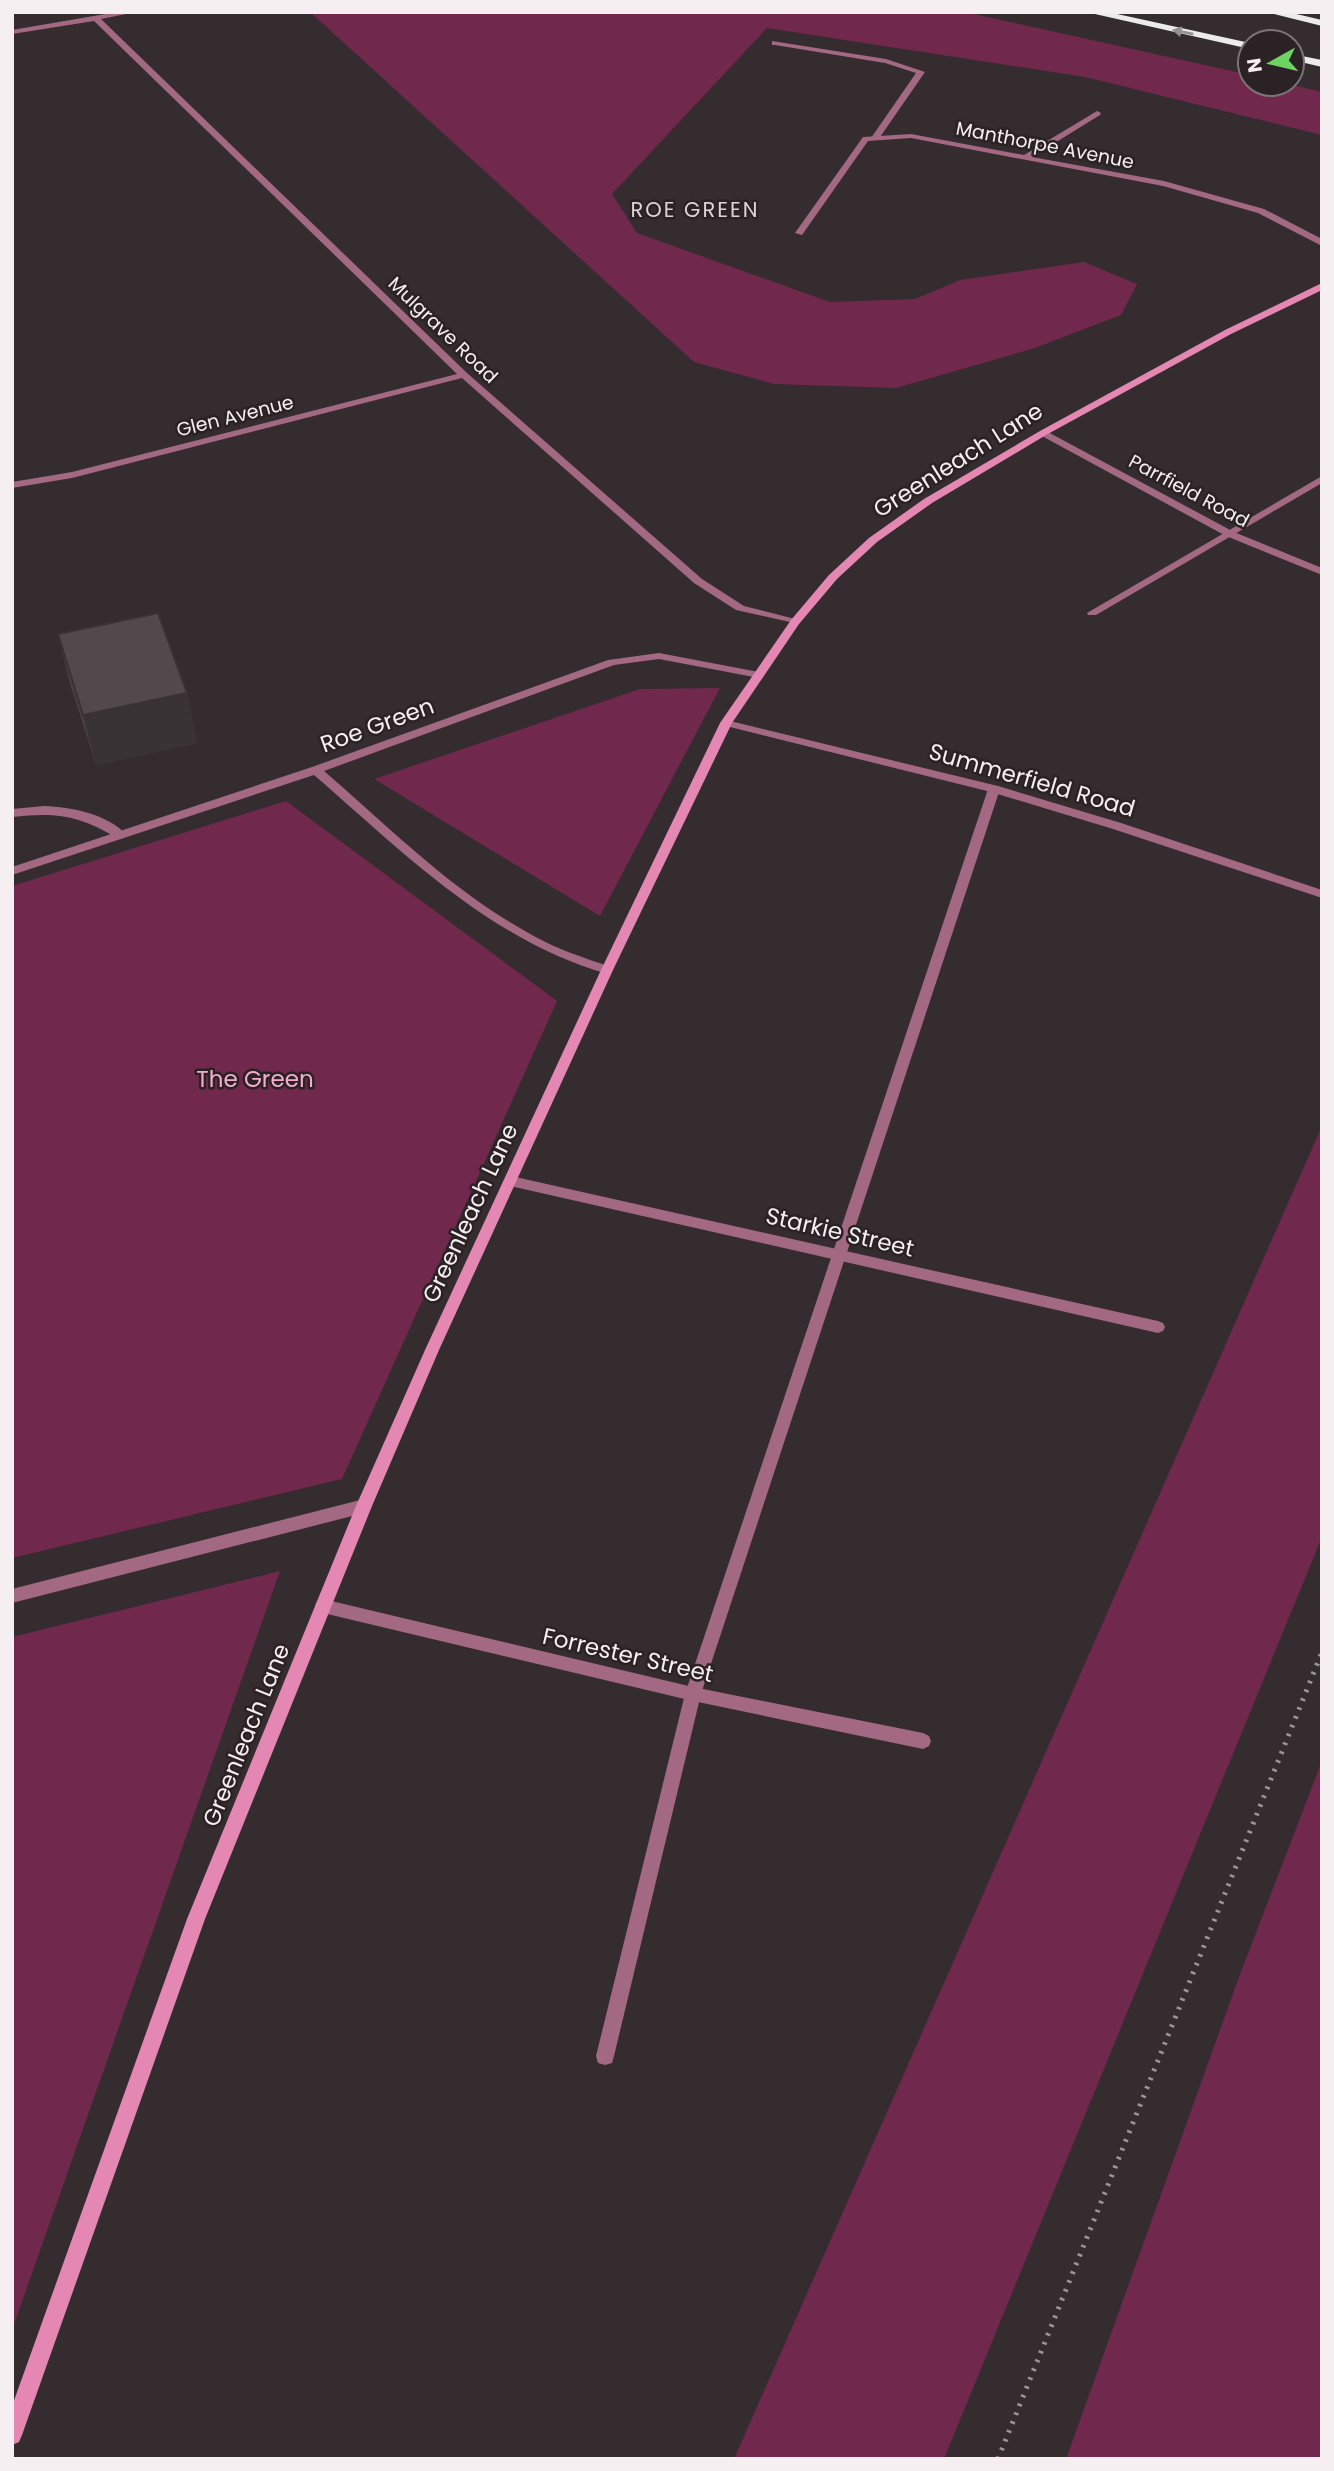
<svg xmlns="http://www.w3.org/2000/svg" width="1334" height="2471" viewBox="0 0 1334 2471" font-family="Poppins,sans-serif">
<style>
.green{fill:#70284d}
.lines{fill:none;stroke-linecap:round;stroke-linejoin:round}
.path{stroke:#9c9699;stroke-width:5;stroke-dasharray:2.5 7;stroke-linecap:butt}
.lane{fill:#a36882;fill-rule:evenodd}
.street{fill:#a36882;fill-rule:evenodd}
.secondary{fill:#e487b2;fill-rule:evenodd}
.highway{fill:#eaebea;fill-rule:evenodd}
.wall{fill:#473f41}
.shaded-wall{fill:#393335}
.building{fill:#52494c;stroke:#393335;stroke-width:2}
.oneway{fill:#949191}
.labels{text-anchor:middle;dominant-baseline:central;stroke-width:5;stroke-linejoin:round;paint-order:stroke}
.far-street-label{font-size:19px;fill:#f5eff2;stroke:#2a2225}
.far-quarter-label{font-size:21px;letter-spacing:2px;fill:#ded2d7;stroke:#2a2225}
.street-label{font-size:23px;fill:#f5eff2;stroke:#2a2225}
.park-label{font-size:23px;fill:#f3adcb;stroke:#2a2225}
</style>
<rect width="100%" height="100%" fill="#342c2f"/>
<!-- green -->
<path class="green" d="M 310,12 L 965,12 L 1250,75 L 1250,84 L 1289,84 L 1322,92 L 1322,135 L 1085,77 L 767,28 L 612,194 L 637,233 L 830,302 L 915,299 L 960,280 L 1084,262 L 1137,284 L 1121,315 L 1035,348 L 896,388 L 774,384 L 694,362 Z
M 720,688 L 600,916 L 374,779 L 640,689 Z
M 286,801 L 557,1001 L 342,1479 L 12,1558 L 12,886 Z
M 1322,1126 L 1322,1537 L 944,2459 L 734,2459 Z
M 280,1571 L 12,2330 L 12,1637 Z
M 1322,1761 L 1322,2459 L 1066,2459 L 1239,1977 Z"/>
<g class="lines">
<!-- path -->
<path class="path" d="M 998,2459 L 1322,1652"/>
<!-- lane -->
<path class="lane" d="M 772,41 L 886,59 L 925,72 L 878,140 L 875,140 L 871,138 L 916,73 L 885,63 L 775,45 L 772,45 Z
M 1322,476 L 1322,483 L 1096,615 L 1088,615 L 1087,613 Z
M 994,785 L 1000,789 L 701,1694 L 614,2056 L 612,2063 L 605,2065 L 598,2063 L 596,2056 L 685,1694 L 988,789 Z
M 44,806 C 72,807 107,814 127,835 L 121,839 L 117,838 C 79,815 56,812 12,817 L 12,809 Z"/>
<!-- street -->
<path class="street" d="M 117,12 L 136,12 L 101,19 L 467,373 L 702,579 L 744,606 L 799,620 L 799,624 L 736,610 L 694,583 L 462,378 L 72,478 L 12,488 L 12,482 L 72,472 L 457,374 L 94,21 L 12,34 L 12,30 Z
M 1097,111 L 1101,113 L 1100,115 L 1032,157 L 1164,181 L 1264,209 L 1322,239 L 1322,246 L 1258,213 L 1163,186 L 911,138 L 868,141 L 802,235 L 795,233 L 863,137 L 911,134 L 1024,155 Z
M 1040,431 L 1046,431 L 1234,532 L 1322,568 L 1322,575 L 1226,536 L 1040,435 Z
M 659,653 L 759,672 L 765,675 L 759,678 L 659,659 L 614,665 L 324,771 C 390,828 454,893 532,935 C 557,949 584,958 611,967 L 613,970 L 611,973 L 607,974 C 490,940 404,853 314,775 L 12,875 L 12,867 L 312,767 L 608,660 Z
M 726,720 L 998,786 L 1121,823 L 1322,890 L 1322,898 L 1113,829 L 991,792 L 722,725 L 722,721 Z
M 511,1176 L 1158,1321 L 1163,1323 L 1165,1327 L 1163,1331 L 1158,1333 L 506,1185 L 504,1181 Z
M 364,1499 L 369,1501 L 372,1506 L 369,1511 L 364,1513 L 12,1603 L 12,1589 Z
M 323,1599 L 693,1687 L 923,1733 L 929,1736 L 931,1741 L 929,1746 L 923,1749 L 693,1701 L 323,1613 L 317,1611 L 315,1606 L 317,1601 Z"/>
<!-- secondary -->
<path class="secondary" d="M 1322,283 L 1322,290 L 1231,334 L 1046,435 L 932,503 L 877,542 L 837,579 L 799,624 L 732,723 L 613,970 L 439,1350 L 372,1506 L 205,1919 L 22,2435 L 19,2442 L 12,2445 L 12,2406 L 187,1919 L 356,1506 L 425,1350 L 601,970 L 720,723 L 791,620 L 829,575 L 869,538 L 924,499 L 1040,431 L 1225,330 Z"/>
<!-- highway -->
<path class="highway" d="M 1086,12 L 1108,12 L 1250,43 L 1250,49 Z
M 1266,12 L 1288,12 L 1322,20 L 1322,26 Z
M 1292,54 L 1322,60 L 1322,67 L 1292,60 Z"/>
</g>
<!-- wall -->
<path class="wall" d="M 58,634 L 187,693 L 197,743 L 96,765 L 70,684 Z"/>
<!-- shaded-wall -->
<path class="shaded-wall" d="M 187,693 L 197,743 L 96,765 L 83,715 Z"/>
<!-- building -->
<path class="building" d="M 158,613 L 187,693 L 83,715 L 58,634 Z"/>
<!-- one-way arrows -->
<defs><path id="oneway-solid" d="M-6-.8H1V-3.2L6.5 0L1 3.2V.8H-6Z" transform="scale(1.75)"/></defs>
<use class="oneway" href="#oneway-solid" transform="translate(1183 32) rotate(-168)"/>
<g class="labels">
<!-- far-street labels -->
<g class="far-street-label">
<text transform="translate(1045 145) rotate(11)">Manthorpe Avenue</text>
<text transform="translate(443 330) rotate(44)">Mulgrave Road</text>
<text transform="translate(235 416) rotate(-14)">Glen Avenue</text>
<text transform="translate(1189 491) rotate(28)">Parrfield Road</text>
</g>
<!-- far-quarter labels -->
<g class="far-quarter-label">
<text x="695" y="209">ROE GREEN</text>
</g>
<!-- street labels -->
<g class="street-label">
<text transform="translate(958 460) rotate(-32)">Greenleach Lane</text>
<text transform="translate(377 725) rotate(-20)">Roe Green</text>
<text transform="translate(1032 780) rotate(16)">Summerfield Road</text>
<text transform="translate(470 1213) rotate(-65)">Greenleach Lane</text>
<text transform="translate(840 1232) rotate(13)">Starkie Street</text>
<text transform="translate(628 1655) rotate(13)">Forrester Street</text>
<text transform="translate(246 1735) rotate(-68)">Greenleach Lane</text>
</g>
<!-- park labels -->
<g class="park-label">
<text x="255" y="1079">The Green</text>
</g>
</g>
<!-- border -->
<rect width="1334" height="2471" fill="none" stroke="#f5eff2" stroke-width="28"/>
<!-- north arrow -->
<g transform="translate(1271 63) rotate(262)"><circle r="33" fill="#2a2225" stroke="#7b7477" stroke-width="2"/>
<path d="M0-5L12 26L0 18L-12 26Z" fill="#6dd361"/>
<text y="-10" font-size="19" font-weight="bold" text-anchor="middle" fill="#f5eff2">N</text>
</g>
</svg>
